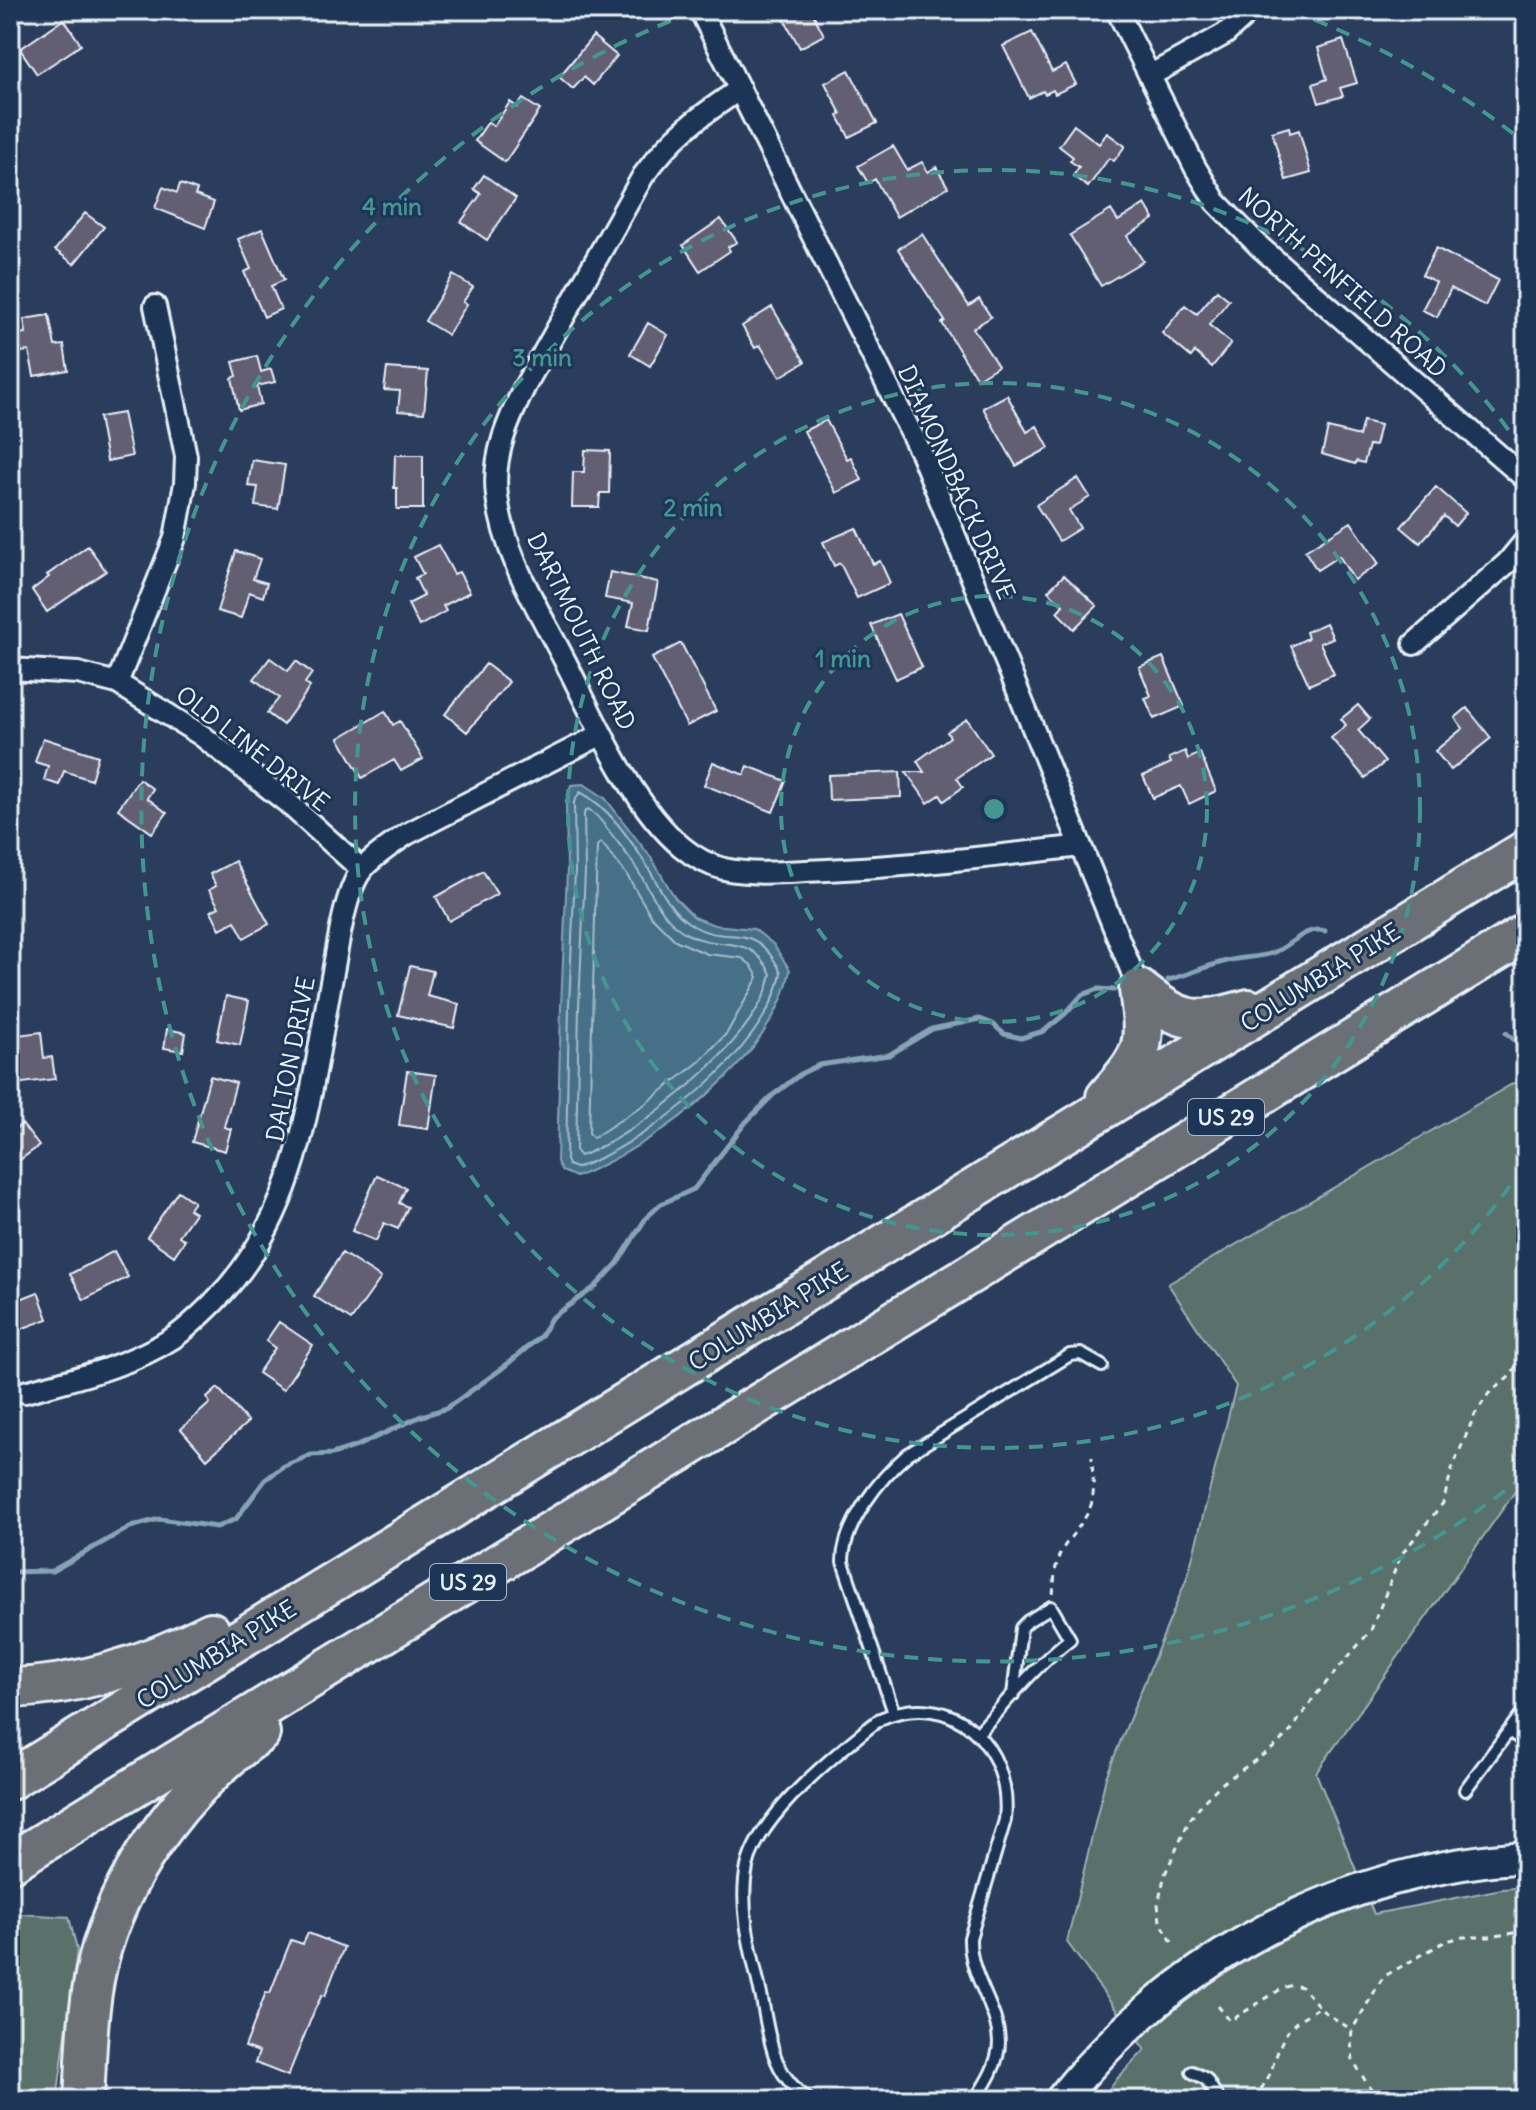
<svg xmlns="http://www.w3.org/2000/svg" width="1536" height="2110" viewBox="0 0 1536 2110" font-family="Delius,sans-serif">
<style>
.green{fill:#5a6f6b;stroke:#a1b0b2;stroke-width:2}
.water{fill:#447088;stroke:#86a4b5;stroke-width:2}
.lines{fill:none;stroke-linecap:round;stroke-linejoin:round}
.shore{stroke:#a6bdcb;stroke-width:2}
.stream{stroke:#86a4b5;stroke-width:5}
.building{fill:#635e73;stroke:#e8f1f8;stroke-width:2}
.service-casing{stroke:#e8f1f8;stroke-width:16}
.minor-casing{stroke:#e8f1f8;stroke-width:26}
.secondary-casing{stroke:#e8f1f8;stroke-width:36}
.motorway-casing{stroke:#e8f1f8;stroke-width:44}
.path{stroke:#e8f1f8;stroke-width:3;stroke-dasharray:6 6;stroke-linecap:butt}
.service{stroke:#1d3557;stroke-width:10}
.minor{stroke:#1d3557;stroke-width:20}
.secondary{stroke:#1d3557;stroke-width:30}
.motorway{stroke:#6a7074;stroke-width:38}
.ring{fill:none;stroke:#459590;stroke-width:4;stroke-dasharray:14 10}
.labels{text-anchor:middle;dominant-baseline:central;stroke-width:6;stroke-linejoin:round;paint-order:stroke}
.shield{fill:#1d3557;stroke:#abb9c8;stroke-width:2}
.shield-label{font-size:22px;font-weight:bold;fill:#e8f1f8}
.street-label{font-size:24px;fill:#e8f1f8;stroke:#1d3557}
.centre{fill:#459590;stroke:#1d3557;stroke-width:4}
.ring-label{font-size:24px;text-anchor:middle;font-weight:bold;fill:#459590;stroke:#1d3557;stroke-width:6;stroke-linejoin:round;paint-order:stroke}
</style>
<rect width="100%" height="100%" fill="#2b3d5d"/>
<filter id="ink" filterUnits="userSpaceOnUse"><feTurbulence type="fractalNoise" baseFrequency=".0125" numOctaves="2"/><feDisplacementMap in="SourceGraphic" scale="16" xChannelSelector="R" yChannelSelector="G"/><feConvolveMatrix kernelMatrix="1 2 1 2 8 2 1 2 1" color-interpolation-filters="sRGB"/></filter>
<g filter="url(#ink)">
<!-- green -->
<path class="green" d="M 1526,1076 L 1526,1476 L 1316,1773 L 1374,1914 L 1502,1889 L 1526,1887 L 1526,2100 L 1101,2100 L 1115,2081 L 1145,2050 L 1067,1942 L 1106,1777 L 1188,1575 L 1236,1386 L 1168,1284 Z
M 20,1914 L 69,1917 L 77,1950 L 57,2100 L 10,2100 L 10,1920 Z"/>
<!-- water -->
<path class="water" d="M 584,784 L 605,798 L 652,859 L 675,898 L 694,917 L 714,925 L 754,929 L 773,944 L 790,970 C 775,1059 656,1145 576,1177 L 562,1171 L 557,1162 L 561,1006 L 567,871 L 566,801 L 571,785 Z"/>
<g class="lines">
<!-- shore -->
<path class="shore" d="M 580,792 C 608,806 629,838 646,864 C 659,885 668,909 689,923 C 728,950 751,914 781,972 C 769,1049 646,1144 576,1168 L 568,1165 L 566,1160 L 569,1006 L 575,871 L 574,802 Z
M 588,809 C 597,814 603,823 609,831 C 619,844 630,857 638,871 C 652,893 663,921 687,934 C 723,952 749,931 771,974 C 760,1039 639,1135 580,1156 L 576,1152 L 579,1006 L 585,871 L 584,813 Z
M 601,842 L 627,875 L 651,916 L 675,940 L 707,954 L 742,958 L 751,965 L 758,977 L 727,1033 L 699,1062 L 645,1104 L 593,1138 L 589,1133 L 597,846 Z"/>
<!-- stream -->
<path class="stream" d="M 1168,980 C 1187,975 1204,967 1223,962 C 1239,957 1258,958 1273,953 C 1290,947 1305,925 1325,931
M 1506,1033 L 1526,1049
M 10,1572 L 52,1571 L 130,1527 L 159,1519 L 217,1527 L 236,1519 L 265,1480 L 284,1466 L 311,1455 L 332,1454 L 357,1446 L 419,1417 L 447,1408 L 500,1370 L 541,1336 L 551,1318 L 595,1287 L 617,1264 L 646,1218 L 661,1204 L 694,1189 L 746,1122 L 773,1095 L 802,1073 L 819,1065 L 889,1055 L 932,1029 L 980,1019 L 993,1024 L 1004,1034 L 1021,1038 L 1044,1031 L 1065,1014 L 1082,995 L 1098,989 L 1114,990"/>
</g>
<!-- building -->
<path class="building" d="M 779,10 L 811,10 L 824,35 L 800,48 Z
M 64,19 L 81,45 L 37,74 L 20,49 Z
M 1032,32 L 1052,72 L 1066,65 L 1076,84 L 1055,94 L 1053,90 L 1045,94 L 1043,91 L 1029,98 L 1003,46 Z
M 593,36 L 617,56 L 593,85 L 584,77 L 573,89 L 559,77 Z
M 1343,40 L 1357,83 L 1340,88 L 1343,96 L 1319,103 L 1313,84 L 1327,79 L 1318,48 Z
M 849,70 L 877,123 L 849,137 L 838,116 L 841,114 L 825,83 Z
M 523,99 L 540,110 L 505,162 L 475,141 L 488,122 L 494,126 L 510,102 L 517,107 Z
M 1074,125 L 1099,144 L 1107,133 L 1125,146 L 1114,161 L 1109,158 L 1088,187 L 1073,176 L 1079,167 L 1070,161 L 1073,157 L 1059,146 Z
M 1289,127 L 1290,133 L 1299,130 L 1311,173 L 1286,180 L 1272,132 Z
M 893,146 L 907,170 L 922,162 L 928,172 L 936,167 L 948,187 L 896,217 L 875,179 L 868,183 L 858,166 Z
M 484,175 L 516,198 L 487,240 L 461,222 L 481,194 L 474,189 Z
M 180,184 L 197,190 L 195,195 L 214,202 L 205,228 L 155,208 L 163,187 L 177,193 Z
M 1145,204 L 1154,219 L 1127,236 L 1143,261 L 1101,286 L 1070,235 L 1111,210 L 1118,221 Z
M 85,213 L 104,227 L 74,264 L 55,250 Z
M 721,219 L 737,242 L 728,247 L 730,251 L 700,271 L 683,245 Z
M 262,229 L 284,280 L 271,286 L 281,309 L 264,317 L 244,272 L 251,269 L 238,239 Z
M 922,234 L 969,306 L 979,299 L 991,317 L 973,328 L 998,366 L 977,379 L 942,323 L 945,321 L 898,249 Z
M 1436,248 L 1498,280 L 1485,306 L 1451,288 L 1437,317 L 1422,310 L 1436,282 L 1422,275 Z
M 453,275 L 473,287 L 463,302 L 467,304 L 448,335 L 425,321 Z
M 1217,290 L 1229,300 L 1209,325 L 1231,343 L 1212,367 L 1195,352 L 1191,357 L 1162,333 L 1185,305 L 1197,314 Z
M 772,307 L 805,362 L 780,377 L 760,345 L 755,348 L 742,326 Z
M 49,315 L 55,346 L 64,345 L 68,370 L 34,376 L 29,351 L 21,352 L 18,334 L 26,333 L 24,319 Z
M 648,323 L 668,335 L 650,366 L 630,354 Z
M 257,356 L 261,372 L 271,369 L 275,382 L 257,386 L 261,404 L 239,410 L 232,378 L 237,376 L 233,362 Z
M 387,368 L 428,371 L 424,413 L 398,411 L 400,391 L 384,390 Z
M 1007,395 L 1027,432 L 1037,426 L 1049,448 L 1016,466 L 983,408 Z
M 123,413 L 132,456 L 107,461 L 99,417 Z
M 826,420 L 847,459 L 851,457 L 862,480 L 836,493 L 804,431 Z
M 1363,421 L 1380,425 L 1375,446 L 1369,445 L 1364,463 L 1356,461 L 1355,464 L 1322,454 L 1328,428 L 1359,436 Z
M 585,450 L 610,451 L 609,493 L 600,493 L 599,507 L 572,507 L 573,472 L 584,472 Z
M 395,455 L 423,455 L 423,509 L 397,509 L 397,488 L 394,488 Z
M 252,460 L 285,465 L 278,509 L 255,506 L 258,487 L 248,486 Z
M 1078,478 L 1090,497 L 1069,510 L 1080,528 L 1059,541 L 1036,505 Z
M 1436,487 L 1466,513 L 1455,526 L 1444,516 L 1420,543 L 1401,527 Z
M 1351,522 L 1379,564 L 1354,580 L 1339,556 L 1317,570 L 1305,551 Z
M 856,528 L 873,564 L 880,561 L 890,583 L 857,598 L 840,563 L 834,566 L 823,542 Z
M 438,545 L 454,574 L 459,572 L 470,592 L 443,606 L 446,611 L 419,626 L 408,604 L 424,596 L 415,578 L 423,574 L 414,557 Z
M 88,546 L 106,571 L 47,612 L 32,590 L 49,577 L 47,575 Z
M 236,551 L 260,559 L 253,579 L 267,583 L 263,597 L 249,592 L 241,618 L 217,611 Z
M 610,572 L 658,582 L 649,630 L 628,626 L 633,603 L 605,598 Z
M 1064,575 L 1097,606 L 1074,629 L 1057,612 L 1063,605 L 1048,591 Z
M 898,614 L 922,667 L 896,679 L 871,625 Z
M 1326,623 L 1333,638 L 1320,643 L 1334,674 L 1309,685 L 1291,646 L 1308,638 L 1306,632 Z
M 681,643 L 716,711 L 687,726 L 652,658 Z
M 1163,657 L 1184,706 L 1154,719 L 1145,698 L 1151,696 L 1139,667 Z
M 270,658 L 288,671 L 296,661 L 312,673 L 305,683 L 310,687 L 283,725 L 267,713 L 279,698 L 254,679 Z
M 486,664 L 509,682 L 467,732 L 445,714 Z
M 1358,705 L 1370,719 L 1358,730 L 1385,762 L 1365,778 L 1331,738 L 1346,725 L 1341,719 Z
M 1467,708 L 1491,738 L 1451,770 L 1435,751 L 1463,728 L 1455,718 Z
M 385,711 L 393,725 L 400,721 L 423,759 L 401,771 L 394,760 L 362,778 L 339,738 Z
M 967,719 L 991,754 L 957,778 L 963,787 L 944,801 L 940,795 L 928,803 L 906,772 L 924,772 L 917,761 L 950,737 L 947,732 Z
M 43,738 L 98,756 L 91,780 L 64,771 L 59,785 L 44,780 L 48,766 L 35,762 Z
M 1185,751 L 1188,759 L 1200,753 L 1216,791 L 1189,804 L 1181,786 L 1153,798 L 1143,776 L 1171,763 L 1169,758 Z
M 713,762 L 744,775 L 748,766 L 786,781 L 773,812 L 704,785 Z
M 900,772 L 901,797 L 829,800 L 828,775 Z
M 139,779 L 153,789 L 147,798 L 167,813 L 152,833 L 118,809 Z
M 235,861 L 269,924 L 244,938 L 235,921 L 220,929 L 211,911 L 219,907 L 209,890 L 216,886 L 210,874 Z
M 483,871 L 497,894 L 449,921 L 436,897 Z
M 410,966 L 433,971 L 427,996 L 459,1004 L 454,1028 L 398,1015 Z
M 226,996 L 249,1001 L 240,1045 L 217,1040 Z
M 167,1029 L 186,1033 L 183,1051 L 164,1048 Z
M 41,1032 L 44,1058 L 52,1057 L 55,1079 L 15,1084 L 12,1060 L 20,1060 L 17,1035 Z
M 407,1071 L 436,1075 L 428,1129 L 399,1125 Z
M 210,1076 L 236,1083 L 224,1127 L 231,1129 L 225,1151 L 192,1142 Z
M 22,1124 L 39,1146 L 10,1167 L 10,1133 Z
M 377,1175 L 406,1188 L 399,1203 L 408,1207 L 398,1229 L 384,1223 L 376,1241 L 352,1231 Z
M 178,1191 L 194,1202 L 189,1209 L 195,1213 L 179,1236 L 185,1240 L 174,1256 L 147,1237 Z
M 114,1251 L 128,1277 L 84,1300 L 70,1274 Z
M 342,1253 L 381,1278 L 351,1320 L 314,1296 Z
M 38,1292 L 48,1319 L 10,1333 L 10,1303 Z
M 279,1322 L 313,1345 L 283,1390 L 258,1373 L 275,1348 L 266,1341 Z
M 218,1388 L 248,1422 L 207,1459 L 181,1429 L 210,1403 L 207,1398 Z
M 308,1933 L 344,1947 L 325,1996 L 322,1995 L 315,2009 L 288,2076 L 255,2063 L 259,2052 L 245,2047 L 266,1992 L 270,1993 L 291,1940 L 303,1944 Z"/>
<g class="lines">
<!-- service casing -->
<g class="service-casing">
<path id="service" d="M 894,1713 L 843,1562 C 843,1524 880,1478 908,1454 L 1070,1355 L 1081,1354 L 1102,1366
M 1509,1731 L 1526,1743
M 978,1733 C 1007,1701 1036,1665 1070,1639 L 1051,1607 L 1028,1621 L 1021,1628 L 1013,1695
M 1465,1790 L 1526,1708
M 1192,2072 L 1206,2079 L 1219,2100
M 809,2100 C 772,2074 770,2041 762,1999 C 753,1957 738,1910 747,1867 C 758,1815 839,1751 880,1719 C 952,1687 1013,1746 1005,1820 L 970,1938 C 969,1977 998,2006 999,2042 C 999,2063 986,2083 975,2100"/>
</g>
<!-- minor casing -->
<g class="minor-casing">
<path id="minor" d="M 700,10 L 922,455 L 1139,989
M 1117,10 L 1195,167 L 1216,202 L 1260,247 L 1526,479
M 1151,75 L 1225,34 L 1251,10
M 740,89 C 697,118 674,134 643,176 L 525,386 C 508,421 492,456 497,496 C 504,556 539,610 566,663 C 595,720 632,806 682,847 C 694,857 709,865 724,869 C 758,876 793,871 827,870 C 912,866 996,856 1081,846
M 1414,644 L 1507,563 L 1526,540
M 10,669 L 78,673 L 117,683 L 201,735 L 288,803 L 362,870
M 117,683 L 175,538 L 185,483 L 186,456 L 155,306
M 25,1392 C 76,1378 128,1367 173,1338 C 188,1328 201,1315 214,1302 C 301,1215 310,1092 332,977 C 338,948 344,890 364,867 C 377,854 392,844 407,834 L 602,734"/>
</g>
<!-- secondary casing -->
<g class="secondary-casing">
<path id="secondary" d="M 1061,2100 C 1174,1957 1344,1868 1526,1857"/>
</g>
<!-- motorway casing -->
<g class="motorway-casing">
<path id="motorway" d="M 1139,989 C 1184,1025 1195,1024 1249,1009
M 1106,1097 C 1145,1053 1147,1048 1139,989
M 10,1688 C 82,1686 148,1664 211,1632
M 10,1780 L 1526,850
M 10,1863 L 1526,933
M 84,2100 C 87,2049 87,1996 102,1947 C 128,1862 188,1784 260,1733"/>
</g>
<!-- path -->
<path class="path" d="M 1053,1594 C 1055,1580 1054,1563 1062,1550 C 1072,1533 1086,1522 1092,1502 C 1095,1488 1092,1471 1092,1457
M 1172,1942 L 1160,1921 L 1158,1904 L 1165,1874 L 1189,1821 L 1202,1803 L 1221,1784 L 1273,1748 L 1291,1731 L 1314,1697 L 1371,1630 L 1401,1555 L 1443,1503 L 1452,1469 L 1475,1414 L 1489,1393 L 1508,1378 L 1526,1352
M 1218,2006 L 1230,2021 L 1281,1989 L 1292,1985 L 1302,1987 L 1323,2011 L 1352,2030
M 1254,2099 C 1261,2089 1270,2077 1273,2065 C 1285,2031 1287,2025 1320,2007
M 1380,2100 L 1366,2082 L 1353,2060 L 1351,2042 L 1352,2030 L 1383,1977 L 1446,1941 L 1463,1937 L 1489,1937 L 1526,1931"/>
<!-- service -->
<use href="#service" class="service"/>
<!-- minor -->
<use href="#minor" class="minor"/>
<!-- secondary -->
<use href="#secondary" class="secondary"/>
<!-- motorway -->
<use href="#motorway" class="motorway"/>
</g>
</g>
<!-- distance rings -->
<g class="ring">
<circle cx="994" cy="809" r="213"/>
<circle cx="994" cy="809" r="426"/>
<path d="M1524 1166A639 639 0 1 1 1524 452"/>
<path d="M1524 1476A852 852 0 1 1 696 11M1292 11A852 852 0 0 1 1524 142"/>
</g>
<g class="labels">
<!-- shield labels -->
<g class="shield">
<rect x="1188" y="1099" width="76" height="36" rx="6"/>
<rect x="430" y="1564" width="76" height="36" rx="6"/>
</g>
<g class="shield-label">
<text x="1226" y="1117">US 29</text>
<text x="468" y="1582">US 29</text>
</g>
<!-- street labels -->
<g class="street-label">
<text transform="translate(1343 282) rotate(42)">NORTH PENFIELD ROAD</text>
<text transform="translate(957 482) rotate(66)">DIAMONDBACK DRIVE</text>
<text transform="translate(582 631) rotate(64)">DARTMOUTH ROAD</text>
<text transform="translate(253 748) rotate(38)">OLD LINE DRIVE</text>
<text transform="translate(1320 977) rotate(-32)">COLUMBIA PIKE</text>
<text transform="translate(290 1059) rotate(-79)">DALTON DRIVE</text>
<text transform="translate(768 1316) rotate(-32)">COLUMBIA PIKE</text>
<text transform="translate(216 1654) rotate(-32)">COLUMBIA PIKE</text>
</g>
</g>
<circle cx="994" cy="809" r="12" class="centre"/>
<g class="ring-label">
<text x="392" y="215">4 min</text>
<text x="542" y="366">3 min</text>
<text x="693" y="516">2 min</text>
<text x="843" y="667">1 min</text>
</g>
<!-- margin -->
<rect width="1536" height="2110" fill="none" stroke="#1d3557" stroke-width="40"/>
<rect x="20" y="20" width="1496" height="2070" fill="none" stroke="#e8f1f8" stroke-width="3" filter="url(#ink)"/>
</svg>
